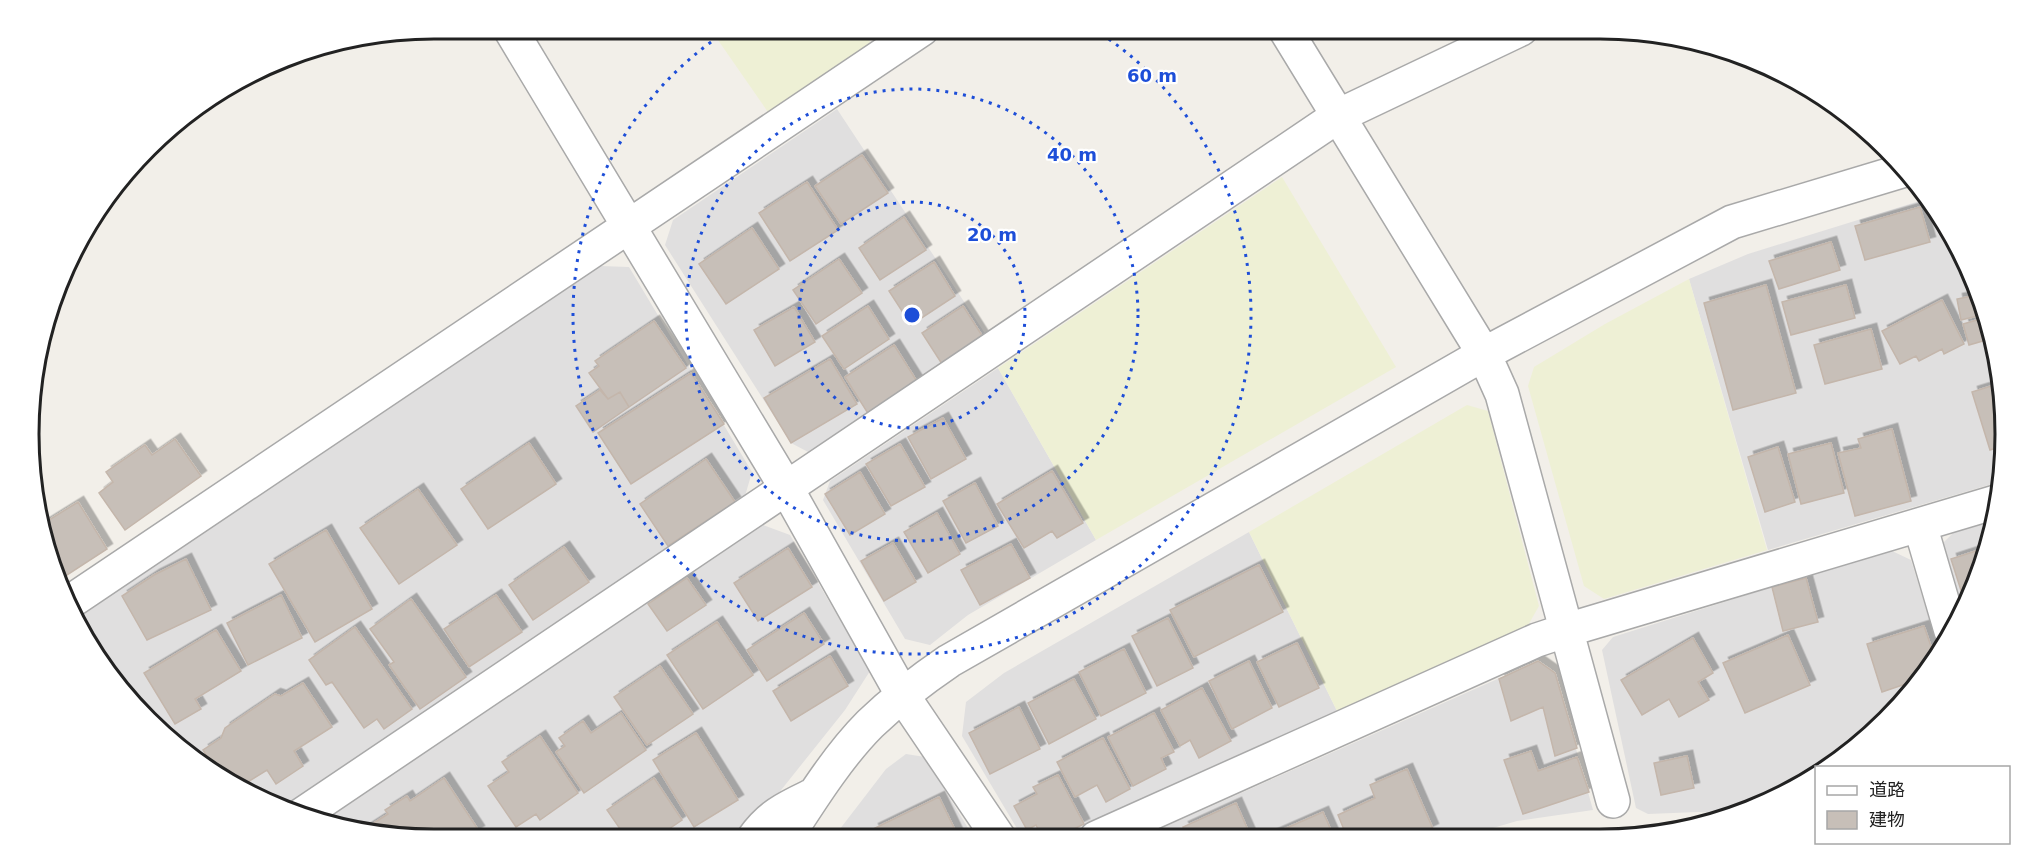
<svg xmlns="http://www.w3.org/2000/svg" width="2034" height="868" viewBox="0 0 2034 868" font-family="'DejaVu Sans','Noto Sans JP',sans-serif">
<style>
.residential{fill:#e0dfdf}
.farmland{fill:#eef0d5}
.building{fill:#c7bfb8;stroke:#c4b6ab;stroke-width:1.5;filter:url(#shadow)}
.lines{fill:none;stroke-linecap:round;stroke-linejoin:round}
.minor-casing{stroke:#a9a9a9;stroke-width:36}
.minor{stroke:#fff;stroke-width:33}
.ring{fill:none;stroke:#1d4ed8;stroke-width:3;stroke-dasharray:3 6}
.rim{fill:none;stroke:#222;stroke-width:3}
.centre{fill:#1d4ed8;stroke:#fff;stroke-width:3}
.ring-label{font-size:18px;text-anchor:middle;font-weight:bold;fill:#1d4ed8;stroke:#fff;stroke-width:4.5;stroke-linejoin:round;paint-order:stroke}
</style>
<defs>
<filter id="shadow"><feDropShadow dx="5.5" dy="-5.5" stdDeviation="0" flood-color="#0004"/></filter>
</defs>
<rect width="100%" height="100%" fill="#f2efe9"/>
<!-- residential -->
<path class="residential" d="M 837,109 L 986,335 L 812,454 L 791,443 L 665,245 L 673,220 Z
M 1929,198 L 1964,255 L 1992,329 L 2005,408 L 2002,481 L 1768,550 L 1689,279 L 1748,254 Z
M 600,266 L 629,267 L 752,472 L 745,496 L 281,808 L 232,785 L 167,739 L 83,636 L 79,625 L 81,613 Z
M 998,368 L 1096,540 L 968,615 L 930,645 L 905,639 L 823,500 L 830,481 Z
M 1995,518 L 1984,565 L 1962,608 L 1943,543 L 1957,529 Z
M 763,525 L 790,535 L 870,671 L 845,710 L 742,839 L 434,839 L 323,821 Z
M 1249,532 L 1337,711 L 1058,838 L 1022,837 L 962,736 L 966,702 L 1004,673 Z
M 1890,550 L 1911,560 L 1940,654 L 1937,660 L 1867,739 L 1821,767 L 1816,768 L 1816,771 L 1755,808 L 1734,814 L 1698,812 L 1648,814 L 1636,808 L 1602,650 L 1613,637 Z
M 1538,661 L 1555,673 L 1593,810 L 1517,821 L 1462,837 L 1142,837 Z
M 906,754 L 925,757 L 974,838 L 833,838 L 886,769 Z"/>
<!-- farmland -->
<path class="farmland" d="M 714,29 L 861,29 L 873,46 L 770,115 L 711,30 Z
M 1282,177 L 1396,367 L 1096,540 L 998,368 Z
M 1689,279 L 1767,550 L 1604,599 L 1584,586 L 1528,386 L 1534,367 L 1605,324 Z
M 1467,405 L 1488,411 L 1539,606 L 1527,627 L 1337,711 L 1249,532 Z"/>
<!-- building -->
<path class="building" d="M 862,155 L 888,193 L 841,224 L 815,186 Z
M 807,182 L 838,230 L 790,261 L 759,213 Z
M 1920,207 L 1930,242 L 1865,260 L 1855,226 Z
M 904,217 L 926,250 L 880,280 L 859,248 Z
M 752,228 L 779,269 L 726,304 L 699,264 Z
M 1831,242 L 1840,270 L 1779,289 L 1769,261 Z
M 839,259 L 862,293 L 816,324 L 793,290 Z
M 934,262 L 955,296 L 911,325 L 889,291 Z
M 1766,285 L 1796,393 L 1733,410 L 1704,303 Z
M 1846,285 L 1855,318 L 1791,335 L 1782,302 Z
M 1977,295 L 1981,315 L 1961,320 L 1957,299 Z
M 1942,300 L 1964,344 L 1944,354 L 1942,349 L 1919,361 L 1916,356 L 1900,364 L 1882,331 Z
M 868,306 L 889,339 L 844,369 L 822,336 Z
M 963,306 L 983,337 L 942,364 L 922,333 Z
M 794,307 L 815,342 L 775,366 L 754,330 Z
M 1984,318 L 1990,339 L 1969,345 L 1963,324 Z
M 654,321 L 686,368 L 629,407 L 620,392 L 608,399 L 589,373 L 599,366 L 595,361 Z
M 1871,329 L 1882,369 L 1825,384 L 1814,345 Z
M 894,345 L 918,383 L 869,415 L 845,377 Z
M 830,359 L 857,404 L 791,443 L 764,398 Z
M 691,373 L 724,424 L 631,484 L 598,433 Z
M 2001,383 L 2005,408 L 2003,446 L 1990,450 L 1972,392 Z
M 600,390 L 608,399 L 620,392 L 629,407 L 593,432 L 576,406 Z
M 943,418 L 966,459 L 931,479 L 908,437 Z
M 1892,429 L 1911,501 L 1855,516 L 1838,453 L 1861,448 L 1858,439 Z
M 175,439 L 201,476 L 125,530 L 99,493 L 113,482 L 106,472 L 145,445 L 152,455 Z
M 529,443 L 556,484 L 488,529 L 461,489 Z
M 1831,443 L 1844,493 L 1801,504 L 1788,454 Z
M 900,444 L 925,487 L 891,506 L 866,464 Z
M 1778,447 L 1795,502 L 1765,512 L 1748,457 Z
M 706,459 L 735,502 L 668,546 L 640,504 Z
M 1052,471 L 1083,523 L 1057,538 L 1052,531 L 1024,548 L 997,504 Z
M 860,472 L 885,514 L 850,535 L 825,494 Z
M 975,483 L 998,526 L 966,543 L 943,501 Z
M 418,489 L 457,545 L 399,584 L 360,528 Z
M 78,502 L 107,549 L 64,577 L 55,564 L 41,525 Z
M 937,513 L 960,554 L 928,573 L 904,532 Z
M 326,530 L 372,609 L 315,642 L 269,564 Z
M 893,543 L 916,582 L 884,601 L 861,561 Z
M 1011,544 L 1030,578 L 980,605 L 961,570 Z
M 564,547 L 589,582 L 533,620 L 509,585 Z
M 788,548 L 812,587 L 758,621 L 734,583 Z
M 1976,551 L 1982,569 L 1965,603 L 1951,559 Z
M 186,559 L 211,610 L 147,640 L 122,596 L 154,575 Z
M 1259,565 L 1283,612 L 1194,657 L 1170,610 Z
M 687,578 L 706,605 L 667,631 L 648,604 Z
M 1806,578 L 1818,622 L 1783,631 L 1772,587 Z
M 281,595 L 302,638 L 248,665 L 227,623 Z
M 496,595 L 522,632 L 469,667 L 444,629 Z
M 411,599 L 466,677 L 420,709 L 389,665 L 394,662 L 370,629 Z
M 804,613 L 824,644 L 767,681 L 747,650 Z
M 1168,618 L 1193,668 L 1157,686 L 1132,636 Z
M 717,622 L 753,675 L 703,709 L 667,655 Z
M 1924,626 L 1936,661 L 1920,679 L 1882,692 L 1867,644 Z
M 355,627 L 412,709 L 384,729 L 377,719 L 364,728 L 332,682 L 326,685 L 309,660 Z
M 216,630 L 241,671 L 195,699 L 201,709 L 175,724 L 144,673 Z
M 1788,635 L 1810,685 L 1745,713 L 1723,663 Z
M 1693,638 L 1713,673 L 1698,682 L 1709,700 L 1679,717 L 1669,699 L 1642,715 L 1621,680 Z
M 1297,643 L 1319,688 L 1279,707 L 1257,662 Z
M 1124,649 L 1146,693 L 1101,716 L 1079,672 Z
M 830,656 L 848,686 L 791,721 L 773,691 Z
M 1249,661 L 1272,708 L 1232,729 L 1209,681 Z
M 1538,661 L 1555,673 L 1577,748 L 1555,756 L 1543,707 L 1511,721 L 1499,679 Z
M 660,666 L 693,714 L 647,745 L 614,697 Z
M 1074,679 L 1096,719 L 1049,744 L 1028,703 Z
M 303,683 L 332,727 L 294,751 L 303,766 L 276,784 L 267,770 L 238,788 L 220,777 L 203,750 L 221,738 L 225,728 L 275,694 L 281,696 Z
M 1202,688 L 1231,741 L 1199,758 L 1190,740 L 1180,746 L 1161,710 Z
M 1019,707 L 1040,749 L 990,774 L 969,733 Z
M 621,713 L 646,750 L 584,793 L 556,752 L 565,746 L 559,738 L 583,721 L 591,733 Z
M 1154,713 L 1174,752 L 1161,758 L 1166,769 L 1133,786 L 1108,737 Z
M 696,733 L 738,800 L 694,827 L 653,760 Z
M 540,736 L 578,793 L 540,820 L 536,814 L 516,827 L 488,786 L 509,772 L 502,762 Z
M 1103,738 L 1130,789 L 1106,802 L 1097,785 L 1075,797 L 1057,762 Z
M 1531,751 L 1538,771 L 1577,757 L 1589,792 L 1523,814 L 1504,760 Z
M 1687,756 L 1694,788 L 1661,795 L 1654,763 Z
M 1407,769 L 1433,829 L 1416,837 L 1347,837 L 1338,815 L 1375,798 L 1370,785 Z
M 1058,775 L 1084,824 L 1056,838 L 1042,838 L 1036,825 L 1027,830 L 1014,806 L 1037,794 L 1033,787 Z
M 444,778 L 479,831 L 465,839 L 434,840 L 366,828 L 388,814 L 385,810 L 407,796 L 410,801 Z
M 654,778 L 682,820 L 654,839 L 627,839 L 607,810 Z
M 939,797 L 959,838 L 878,838 L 873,829 Z
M 1236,803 L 1251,837 L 1188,837 L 1183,827 Z
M 1323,812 L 1334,837 L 1266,837 Z"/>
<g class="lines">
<!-- minor casing -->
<g class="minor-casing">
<path id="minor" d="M 510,29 L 787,489 L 903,696 L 999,838
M 1285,29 L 1484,354 L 1502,394 L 1613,801
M 1920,525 L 1951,631
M 70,602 L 922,29
M 300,816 L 1338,116 L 1521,29
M 786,838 C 810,801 838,756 870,724 C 894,701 921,680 949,661 L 1484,354 L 1732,222 L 1905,170
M 1096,838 L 1537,640 L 1567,630 L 1999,501
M 753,839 C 770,815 786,808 811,796"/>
</g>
<!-- minor -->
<use href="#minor" class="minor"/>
</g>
<!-- distance rings -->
<g class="ring">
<circle cx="912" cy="315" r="113"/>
<circle cx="912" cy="315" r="226"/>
<path d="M1094 29A339 339 0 1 1 730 29"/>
</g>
<!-- crop -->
<path d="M0 0H2034V868H0ZM434 39H1600A395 395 0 0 1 1995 434V434A395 395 0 0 1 1600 829H434A395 395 0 0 1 39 434V434A395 395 0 0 1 434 39Z" fill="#fff" fill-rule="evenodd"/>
<path class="rim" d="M434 39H1600A395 395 0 0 1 1995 434V434A395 395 0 0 1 1600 829H434A395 395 0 0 1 39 434V434A395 395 0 0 1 434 39Z"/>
<circle cx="912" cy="315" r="9" class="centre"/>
<g class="ring-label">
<text x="1152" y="82">60 m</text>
<text x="1072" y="161">40 m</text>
<text x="992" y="241">20 m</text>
</g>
<!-- legend -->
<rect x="1815" y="766" width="195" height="78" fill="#ffffff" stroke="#a7a7a7" stroke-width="1.5"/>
<rect x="1827" y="786" width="30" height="9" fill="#ffffff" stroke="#a7a7a7" stroke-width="1.5"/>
<text x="1869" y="796" font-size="18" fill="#222222">道路</text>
<rect x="1827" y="811" width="30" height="18" fill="#c7bfb8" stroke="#a7a7a7" stroke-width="1.5"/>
<text x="1869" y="826" font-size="18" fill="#222222">建物</text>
</svg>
